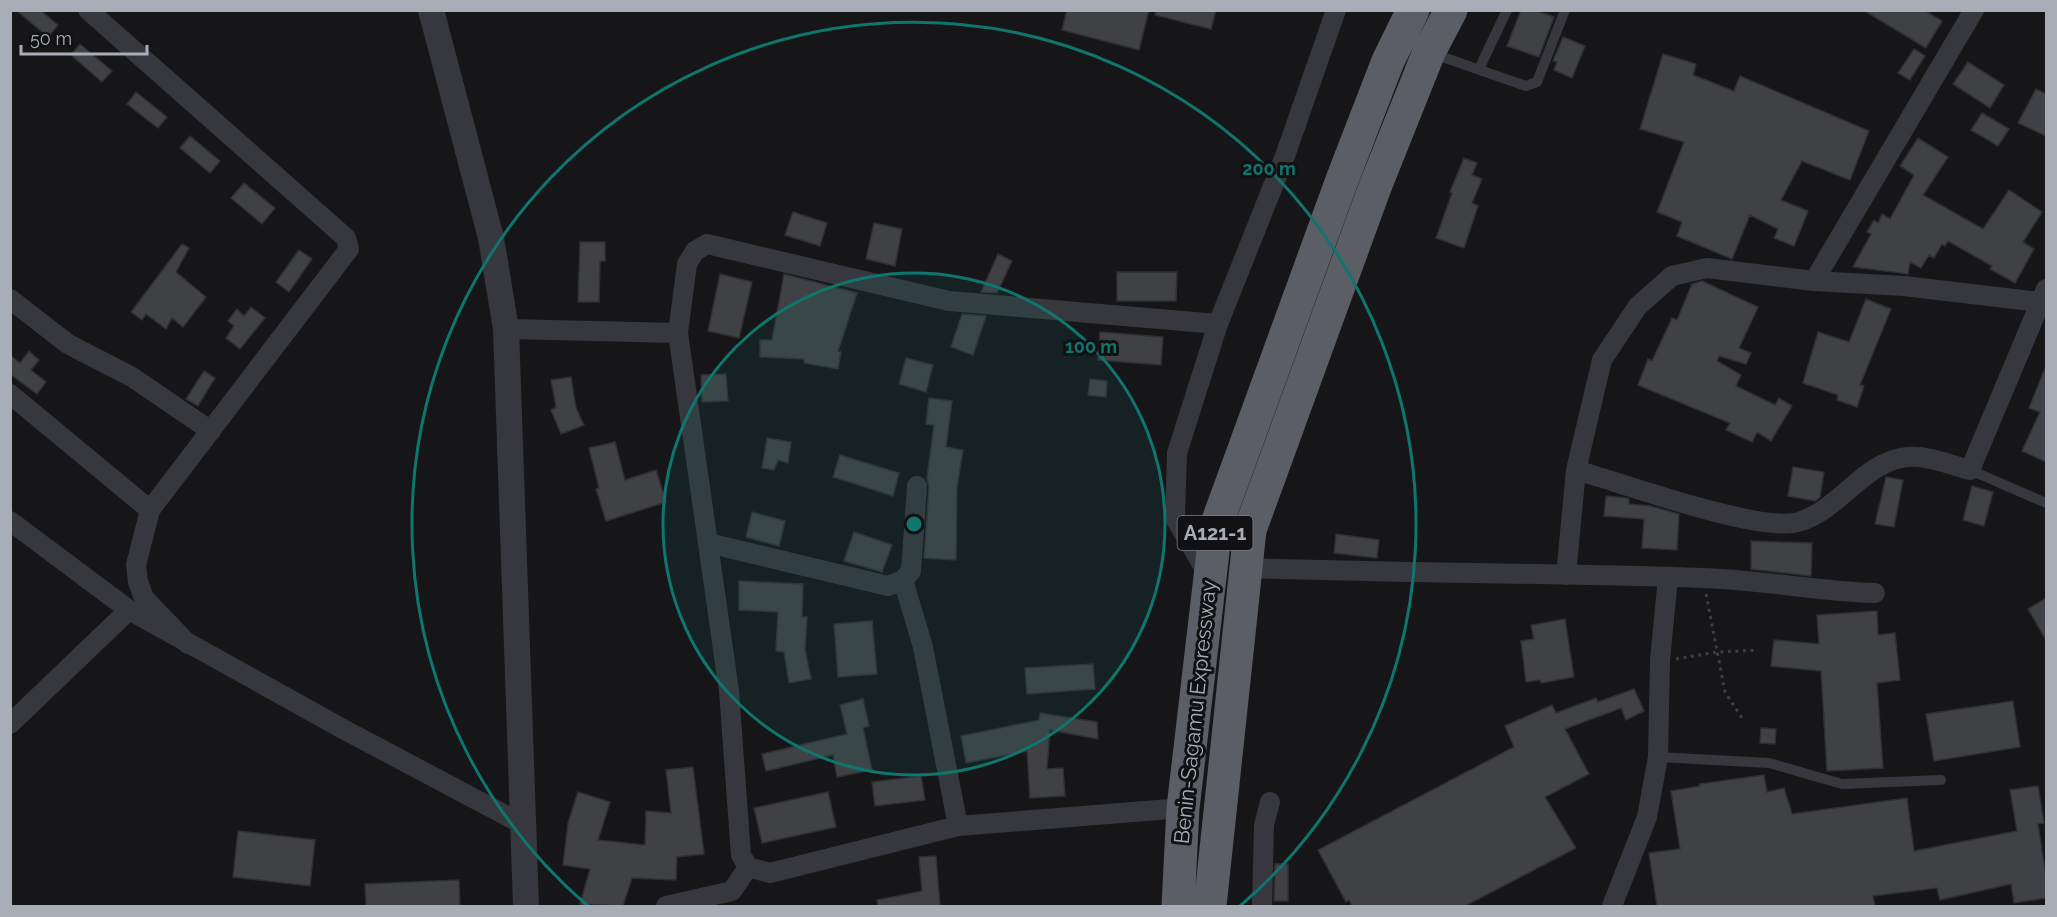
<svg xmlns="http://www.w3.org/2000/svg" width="2057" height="917" viewBox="0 0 2057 917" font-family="Raleway,sans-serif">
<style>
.building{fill:#404145;stroke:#303034;stroke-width:1.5}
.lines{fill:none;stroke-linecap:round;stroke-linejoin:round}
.path{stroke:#3d3f44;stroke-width:3;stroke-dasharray:3 4.5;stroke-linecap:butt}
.service{stroke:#37383d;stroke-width:10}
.minor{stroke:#37383d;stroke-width:20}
.tertiary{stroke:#37383d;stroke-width:26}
.trunk{stroke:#5b5e65;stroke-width:33}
.ring{fill:none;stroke:#0f766e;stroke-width:3}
.labels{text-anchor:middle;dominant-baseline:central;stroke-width:6;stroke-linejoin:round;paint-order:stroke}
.shield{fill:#111113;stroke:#7b7e86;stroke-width:1.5}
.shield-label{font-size:20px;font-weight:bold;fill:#a8adb8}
.street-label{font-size:21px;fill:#a8adb8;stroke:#111113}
.centre{fill:#0f766e;stroke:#111113;stroke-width:3}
.ring-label{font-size:18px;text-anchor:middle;font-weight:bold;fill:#0f766e;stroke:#111113;stroke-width:6;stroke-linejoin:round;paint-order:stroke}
</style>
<rect width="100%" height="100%" fill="#161618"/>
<!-- building -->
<path class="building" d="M 16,10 L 40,10 L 58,25 L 48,37 Z
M 1067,10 L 1149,10 L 1139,50 L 1062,30 Z
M 1156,10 L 1216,10 L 1211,29 L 1155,15 Z
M 1521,10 L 1535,10 L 1554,17 L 1539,57 L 1507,46 Z
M 1863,10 L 1924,10 L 1942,21 L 1926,48 Z
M 1563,37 L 1585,46 L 1572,78 L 1554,70 L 1557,62 L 1553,61 Z
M 80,44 L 112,71 L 102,82 L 71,55 Z
M 1914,49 L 1925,56 L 1910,80 L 1898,73 Z
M 1663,54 L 1696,64 L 1693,75 L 1734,91 L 1740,76 L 1869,131 L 1850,180 L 1802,161 L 1781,200 L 1808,211 L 1794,246 L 1774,238 L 1778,229 L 1750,215 L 1732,259 L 1677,236 L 1682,222 L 1657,212 L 1684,142 L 1640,129 Z
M 1968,62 L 2004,85 L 1990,108 L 1953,84 Z
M 2036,89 L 2046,94 L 2046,136 L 2018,123 Z
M 136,92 L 167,117 L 158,128 L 127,104 Z
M 1982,113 L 2009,129 L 1998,146 L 1971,130 Z
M 190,136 L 220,161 L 210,173 L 180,148 Z
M 1918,138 L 1948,157 L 1923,195 L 1983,229 L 2009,190 L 2042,212 L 2023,242 L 2034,249 L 2015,283 L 1990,269 L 1992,266 L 1948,241 L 1945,246 L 1942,244 L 1934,258 L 1929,255 L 1921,268 L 1910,262 L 1908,274 L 1853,267 L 1871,234 L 1867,232 L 1874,220 L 1878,223 L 1882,214 L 1890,219 L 1914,175 L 1900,166 Z
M 1464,158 L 1477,163 L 1472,175 L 1482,179 L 1472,203 L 1478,206 L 1464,248 L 1436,238 L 1452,193 L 1450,192 Z
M 244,183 L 275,208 L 262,224 L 231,198 Z
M 793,212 L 827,223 L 820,246 L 785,235 Z
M 874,223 L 902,229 L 895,266 L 866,259 Z
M 580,242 L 605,242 L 605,261 L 600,261 L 599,302 L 578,302 Z
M 182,244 L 189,248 L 176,272 L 206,297 L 183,327 L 172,318 L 166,329 L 146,314 L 142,320 L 131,312 Z
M 299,250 L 312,259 L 289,292 L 276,282 Z
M 998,254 L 1012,261 L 997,293 L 981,292 Z
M 1117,272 L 1177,272 L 1176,301 L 1117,301 Z
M 720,274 L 752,282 L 739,338 L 708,331 Z
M 784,274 L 857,293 L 838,351 L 841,352 L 838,369 L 804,363 L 804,359 L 760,357 L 760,340 L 772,340 Z
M 1702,281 L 1758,307 L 1739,348 L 1751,353 L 1746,364 L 1719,356 L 1717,361 L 1741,375 L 1736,386 L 1775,405 L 1779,398 L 1792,406 L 1771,441 L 1757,432 L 1752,442 L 1726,430 L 1730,423 L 1638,385 L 1648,359 L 1652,361 L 1672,318 L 1677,320 L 1692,284 Z
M 1866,299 L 1891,309 L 1860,385 L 1864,386 L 1857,407 L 1837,400 L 1838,395 L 1803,383 L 1818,332 L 1849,342 Z
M 251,307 L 265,318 L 240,349 L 226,338 L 234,326 L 228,321 L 237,309 L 244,316 Z
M 962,314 L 986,316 L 973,355 L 951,347 Z
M 1100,332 L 1163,337 L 1161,365 L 1098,360 Z
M 29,351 L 39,360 L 31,370 L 46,382 L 37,394 L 10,374 L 10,355 L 20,363 Z
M 906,358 L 933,365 L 926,392 L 899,384 Z
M 2046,366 L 2046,462 L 2022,451 L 2040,412 L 2029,408 Z
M 204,371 L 215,378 L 198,406 L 186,399 Z
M 726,374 L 728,401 L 702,402 L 701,375 Z
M 571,377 L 576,408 L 584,425 L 561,434 L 551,410 L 556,407 L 551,380 Z
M 1090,379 L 1107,381 L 1106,397 L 1088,395 Z
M 929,398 L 952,401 L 946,447 L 963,450 L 957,487 L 956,560 L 924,558 L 929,487 L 927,478 L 934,425 L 926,424 Z
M 767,438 L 791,442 L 788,463 L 778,460 L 774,470 L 762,468 Z
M 615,442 L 625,480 L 656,470 L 666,502 L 606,521 L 596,489 L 599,488 L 589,448 Z
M 840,455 L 899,473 L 893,496 L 833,477 Z
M 1793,467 L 1824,472 L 1820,497 L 1815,501 L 1788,496 Z
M 1886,477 L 1903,480 L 1894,527 L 1875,524 Z
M 1972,486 L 1993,492 L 1984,526 L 1963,520 Z
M 1606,496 L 1626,498 L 1629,499 L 1629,504 L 1650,506 L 1679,514 L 1677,550 L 1642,548 L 1644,519 L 1604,516 Z
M 752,512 L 785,521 L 779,546 L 746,537 Z
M 854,532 L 892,545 L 882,572 L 844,561 Z
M 1336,534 L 1379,540 L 1377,558 L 1334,553 Z
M 1751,541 L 1812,543 L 1811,576 L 1751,569 Z
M 739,581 L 803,584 L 802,617 L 807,617 L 805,649 L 811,679 L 789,683 L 784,652 L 776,651 L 778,612 L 739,610 Z
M 2046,598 L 2046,640 L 2028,609 Z
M 1877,611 L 1878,635 L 1895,633 L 1900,680 L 1877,683 L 1883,768 L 1827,771 L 1821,671 L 1771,666 L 1774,640 L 1819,644 L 1817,615 Z
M 1565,619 L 1574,677 L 1541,683 L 1540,680 L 1526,682 L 1521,641 L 1534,639 L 1531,625 Z
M 872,621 L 877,674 L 838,677 L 834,624 Z
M 1093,664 L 1095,689 L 1027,694 L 1025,668 Z
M 1634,689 L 1644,711 L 1626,720 L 1621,708 L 1565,729 L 1589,774 L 1545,797 L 1576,848 L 1465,906 L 1352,906 L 1349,900 L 1346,902 L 1318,850 L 1514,747 L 1505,726 L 1552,705 L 1556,713 L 1596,698 L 1598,702 Z
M 863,699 L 869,726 L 863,728 L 872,770 L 837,777 L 833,755 L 766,771 L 762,754 L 847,734 L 840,705 Z
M 2013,701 L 2020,747 L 1934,761 L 1926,714 Z
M 1040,713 L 1097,722 L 1098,739 L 1050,730 L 1047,769 L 1063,768 L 1065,796 L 1030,798 L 1027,751 L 966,763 L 961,736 L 1039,720 Z
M 1761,728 L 1776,729 L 1775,744 L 1760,743 Z
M 693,767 L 704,854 L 677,857 L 676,880 L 632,878 L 623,906 L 580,904 L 590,869 L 563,865 L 568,823 L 578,792 L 610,802 L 598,840 L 645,845 L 646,811 L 671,813 L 666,770 Z
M 1764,775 L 1767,792 L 1784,788 L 1792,814 L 1907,798 L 1914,851 L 2017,831 L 2010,790 L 2038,786 L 2044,823 L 2038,824 L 2046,877 L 2046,898 L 2014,903 L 2011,884 L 1940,900 L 1937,888 L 1873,896 L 1875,906 L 1657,906 L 1649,853 L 1680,849 L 1671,791 L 1700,786 L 1699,784 Z
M 921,776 L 925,800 L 875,806 L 872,782 Z
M 828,792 L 836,827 L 762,843 L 754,808 Z
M 238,831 L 315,840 L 310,886 L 233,877 Z
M 936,856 L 940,906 L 878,906 L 877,900 L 922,891 L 919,857 Z
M 1275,864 L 1288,864 L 1288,901 L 1274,901 Z
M 459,880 L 460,906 L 366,906 L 365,884 Z"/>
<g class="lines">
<!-- path -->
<path class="path" d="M 1706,594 L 1725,692 L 1742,718
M 1676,659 L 1718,652 L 1758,650"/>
<!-- service -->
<path class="service" d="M 1431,53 L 1526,86 L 1537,82 L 1565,10
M 1479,69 L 1507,10
M 1970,470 L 2046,503
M 1658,757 L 1769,763 L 1842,784 L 1941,780"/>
<!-- minor -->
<path class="minor" d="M 88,10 L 346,238 L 349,249 L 150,510 L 136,565 L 138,582 L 144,598 L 188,644
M 1814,281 L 1974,10
M 10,299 L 68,344 L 132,377 L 211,431
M 506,329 L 678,333
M 10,394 L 150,510
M 1576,470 C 1622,483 1759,533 1798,522 C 1839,511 1864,461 1907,457 C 1927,455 1951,465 1970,470 L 2046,289
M 10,521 L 129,610 L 343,729 L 522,824
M 708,543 L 888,586 L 903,580 L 911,571 L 917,486
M 1244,568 C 1397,573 1550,573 1703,578 C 1760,580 1817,591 1875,593
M 1566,575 L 1576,470 L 1602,360 L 1638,306 L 1672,276 L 1707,268 L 1814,281 L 1904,286 L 2039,302
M 1209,576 L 1175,518 L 1177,453 L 1218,324 L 1285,156 L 1336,10
M 903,580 L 923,647 L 958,826
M 10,724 L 129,610
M 1183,808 L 958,826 L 770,873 L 748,867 L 741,855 L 729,691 L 678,333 L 687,264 L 695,251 L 707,244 L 949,301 L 1218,324
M 666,906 L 732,891 L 748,867
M 1262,906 L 1264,825 L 1270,802
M 1612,906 L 1647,817 L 1658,757 L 1660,660 L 1668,578"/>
<!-- tertiary -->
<path class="tertiary" d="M 431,10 L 491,238 L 506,329 L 526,906"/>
<!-- trunk -->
<path class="trunk" d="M 1178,906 L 1183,808 L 1216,526 L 1342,180 L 1388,61 L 1413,10
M 1210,906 L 1250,530 L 1375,187 L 1429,52 L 1451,10"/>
</g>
<!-- distance rings -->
<circle cx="914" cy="524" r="251" fill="#0f766e" fill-opacity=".12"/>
<g class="ring">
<circle cx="914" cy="524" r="251"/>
<path d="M588 906A502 502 0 1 1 1240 906"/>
</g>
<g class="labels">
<!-- shield labels -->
<rect class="shield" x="1177.5" y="516" width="75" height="34" rx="4.5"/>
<g class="shield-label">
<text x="1215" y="533">A121-1</text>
</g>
<!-- street labels -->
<g class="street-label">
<text transform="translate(1195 712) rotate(-84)">Benin-Sagamu Expressway</text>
</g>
</g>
<circle cx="914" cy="524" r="9" class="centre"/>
<g class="ring-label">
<text x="1269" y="175">200 m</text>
<text x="1091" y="353">100 m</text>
</g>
<!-- border -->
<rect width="2057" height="917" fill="none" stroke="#a8adb8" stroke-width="24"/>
<!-- scale -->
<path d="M21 45v9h126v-9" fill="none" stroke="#a8adb8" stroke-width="3"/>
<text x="30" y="45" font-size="18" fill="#a8adb8" stroke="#111113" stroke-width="4.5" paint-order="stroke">50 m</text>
</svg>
